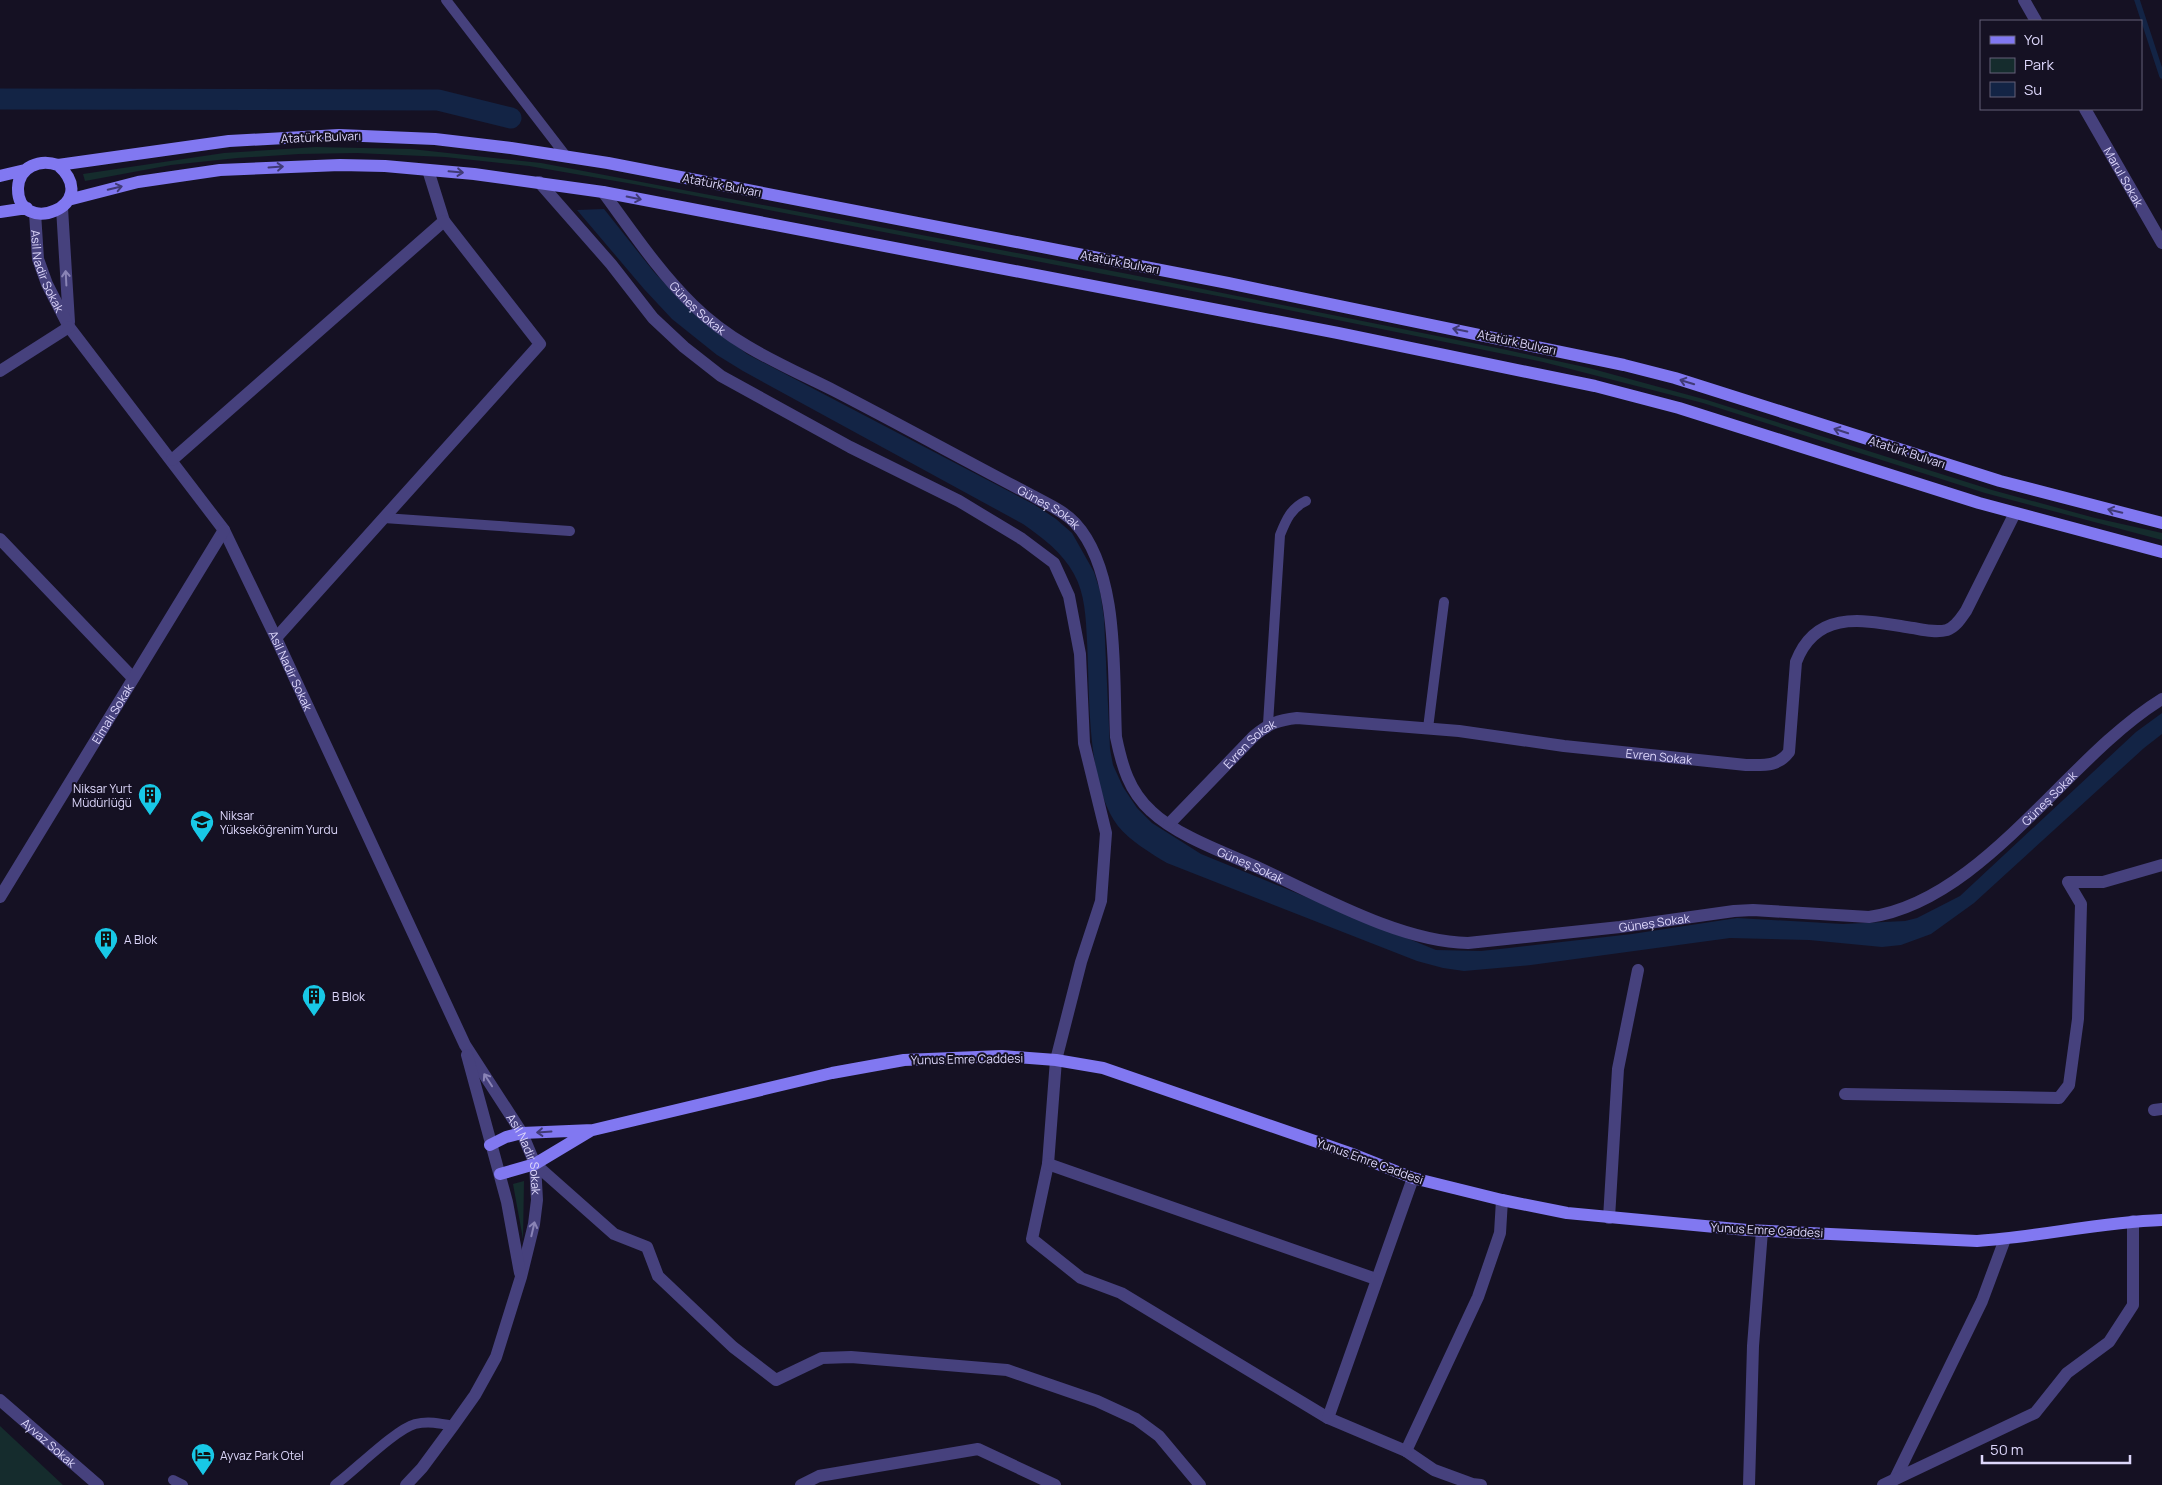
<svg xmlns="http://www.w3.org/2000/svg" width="2162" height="1485" viewBox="0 0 2162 1485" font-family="Manrope,sans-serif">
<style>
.green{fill:#152c2d}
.water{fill:#132445}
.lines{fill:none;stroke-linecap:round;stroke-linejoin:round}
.stream{stroke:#132445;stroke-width:5.5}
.canal{stroke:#132445;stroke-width:21}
.lane{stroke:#46417d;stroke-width:10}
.street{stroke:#46417d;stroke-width:12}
.secondary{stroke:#8178f1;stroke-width:12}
.oneway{stroke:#403a75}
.oneway2{stroke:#8a84b6}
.labels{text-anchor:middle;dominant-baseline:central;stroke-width:4;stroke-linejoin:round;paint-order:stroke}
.street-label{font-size:12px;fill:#ddd7fb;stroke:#151123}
.poi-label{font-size:12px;fill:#ddd7fb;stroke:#151123;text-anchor:start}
</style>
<rect width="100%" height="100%" fill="#151123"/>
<!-- green -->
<path class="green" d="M 316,147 L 411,149 L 541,163 L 1128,274 L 1507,350 L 1589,368 L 1707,400 L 1992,490 L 2095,518 L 2162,533 L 2162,540 L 1985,493 L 1703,403 L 1543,362 L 1249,302 L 633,184 L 529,166 L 445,157 L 357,153 L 299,154 L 237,158 L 171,165 L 85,181 L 83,174 L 224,153 Z
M 524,1181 L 523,1239 L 513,1184 Z
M 0,1426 L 63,1485 L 0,1485 Z"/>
<!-- water -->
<path class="water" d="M 604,209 L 654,272 L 688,308 L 747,354 L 1035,505 L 1056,519 L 1072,533 L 1094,572 L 1100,591 L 1104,618 L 1110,749 L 1113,765 L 1123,787 L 1137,808 L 1152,823 L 1201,854 L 1436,950 L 1481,951 L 1509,948 L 1632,934 L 1737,918 L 1843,924 L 1905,921 L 1917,918 L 1960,896 L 2136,732 L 2162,713 L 2162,734 L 2144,748 L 1974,903 L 1931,934 L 1901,945 L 1882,947 L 1809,940 L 1730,938 L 1531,965 L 1464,971 L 1443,968 L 1417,961 L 1167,863 C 1152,854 1129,840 1118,826 C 1086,785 1090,692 1087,641 C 1086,619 1085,593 1074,574 C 1062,552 1043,538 1023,524 L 743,371 L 717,355 L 672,319 L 644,289 L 577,210 Z"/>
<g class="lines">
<!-- stream -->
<path class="stream" d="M 2137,0 L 2162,76"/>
<!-- canal -->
<path class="canal" d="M 0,99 L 438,100 L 511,118"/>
<!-- lane -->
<path class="lane" d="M 446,0 L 566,156
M 384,518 L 570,531
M 1268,724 L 1280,535 C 1286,520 1291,508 1306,501
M 1428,728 L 1444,602
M 173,1480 L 183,1485
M 335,1485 C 354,1471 396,1429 415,1424 C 428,1421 439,1423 453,1426"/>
<!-- street -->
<g class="street">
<path d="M 2024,0 L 2036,21"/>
<path id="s1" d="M 2085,109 L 2162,243"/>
<path d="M 539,182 L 611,264 L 653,318 L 684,347 L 721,376 L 850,447 L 959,501 L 1022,539 L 1054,563 L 1069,596 L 1080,654 L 1084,743 L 1106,833 L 1101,901 L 1081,962 L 1056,1060 L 1048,1164 L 1032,1239 L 1081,1278 L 1121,1293 L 1328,1418 L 1406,1451 L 1434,1470 L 1472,1484 L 1481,1485"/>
<path id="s2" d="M 603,192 C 631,230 659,272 693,305 C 733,345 785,366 835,391 C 901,425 966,461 1033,496 C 1047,504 1064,511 1075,523 C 1120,572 1113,674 1116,737 C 1122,766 1129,791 1151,811 C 1177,836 1226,853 1259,868 C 1320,896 1401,942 1468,943 L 1620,927 L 1734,911 L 1753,910 L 1869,917 C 1983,901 2066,758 2162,699"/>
<path d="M 62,208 L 69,322"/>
<path id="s3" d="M 35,213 L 38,259 L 47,284 L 69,327 L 224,530 L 276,638 L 465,1045 L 522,1133 L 535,1164 L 537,1200 L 534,1224 L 521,1277 L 496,1357 L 475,1395 L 453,1426 L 422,1468 L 406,1485"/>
<path d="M 0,371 L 69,327"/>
<path d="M 172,460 L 444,221 L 428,170"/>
<path d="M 0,539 L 133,678"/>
<path d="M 276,638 L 540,344 L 444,221"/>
<path id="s4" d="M 1169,824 L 1254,736 C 1268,724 1278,720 1297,718 L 1459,731 L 1564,746 L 1746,765 C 1764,765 1778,767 1789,752 L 1796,662 C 1817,607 1867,621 1913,628 C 1924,630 1936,633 1947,630 C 1956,627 1961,618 1966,611 L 2015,513"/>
<path id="s5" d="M 0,897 L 224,530"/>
<path d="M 467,1055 L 507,1202 L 520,1273"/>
<path d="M 1845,1094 L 2059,1098 L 2069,1085 L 2078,1019 L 2081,904 L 2068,882 L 2103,882 L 2162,865"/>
<path d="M 2154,1110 L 2162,1109"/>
<path d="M 535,1164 L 614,1234 L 647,1247 L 658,1276 L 733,1347 L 776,1380 L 822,1358 L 851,1357 L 1007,1370 L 1097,1401 L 1136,1419 L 1159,1436 L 1200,1485"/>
<path d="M 1048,1164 L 1376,1279"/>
<path d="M 1609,1218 L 1618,1069 L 1638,970"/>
<path id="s6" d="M 0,1400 L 98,1485"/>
<path d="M 1328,1418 L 1413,1178"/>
<path d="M 1406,1451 L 1478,1297 L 1500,1233 L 1502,1200"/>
<path d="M 1895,1479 L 1982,1301 L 2005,1239"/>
<path d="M 801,1485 L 819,1476 L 978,1449 L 1055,1485"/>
<path d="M 1749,1485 L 1753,1346 L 1762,1231"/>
<path d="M 1883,1485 L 2035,1413 L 2067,1373 L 2109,1342 L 2133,1305 L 2133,1221"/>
</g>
<!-- secondary -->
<path class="secondary" d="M 58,165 C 104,206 17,238 18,188 C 19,166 40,159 58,165 L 229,141 L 339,135 L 435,139 L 511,148 L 608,163 L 1228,283 L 1624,365 L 1675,378 L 2000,481 L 2162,523
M 0,176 L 25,170
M 68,200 L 138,182 L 220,170 L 340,165 L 385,166 L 474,174 L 603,192 L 1338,333 L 1595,386 L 1679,408 L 1979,503 L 2162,552
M 0,212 L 27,208
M 490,1145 L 506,1137 L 522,1133 L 593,1130 L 832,1073 L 904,1060 L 1002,1056 L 1056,1060 L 1103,1068 L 1355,1155 L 1413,1178 L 1502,1200 L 1567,1213 L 1747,1230 L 1977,1241 C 2039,1237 2100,1222 2162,1220
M 500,1174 L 535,1164 L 590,1131"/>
</g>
<!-- one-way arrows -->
<defs><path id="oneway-shaft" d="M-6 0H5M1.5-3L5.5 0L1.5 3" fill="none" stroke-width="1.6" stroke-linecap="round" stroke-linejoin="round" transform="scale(1.25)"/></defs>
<g class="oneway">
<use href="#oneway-shaft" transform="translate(276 167) rotate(-4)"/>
<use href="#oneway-shaft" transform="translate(456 172) rotate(5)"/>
<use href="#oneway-shaft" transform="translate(115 188) rotate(-14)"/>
<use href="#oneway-shaft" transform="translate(634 198) rotate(11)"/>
<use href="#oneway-shaft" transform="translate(1460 330) rotate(-168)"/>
<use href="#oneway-shaft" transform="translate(1687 382) rotate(-163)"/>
<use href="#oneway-shaft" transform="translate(1841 431) rotate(-162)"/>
<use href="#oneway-shaft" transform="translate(2115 511) rotate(-166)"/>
<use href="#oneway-shaft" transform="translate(544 1132) rotate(176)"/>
</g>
<g class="oneway2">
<use href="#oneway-shaft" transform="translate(66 278) rotate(-93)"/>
<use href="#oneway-shaft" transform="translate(488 1080) rotate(-123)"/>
<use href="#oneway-shaft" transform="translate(533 1229) rotate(-77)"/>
</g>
<!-- icons -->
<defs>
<g id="building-pin" transform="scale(1.25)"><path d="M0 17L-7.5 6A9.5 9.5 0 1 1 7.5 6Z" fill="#18c8e6" stroke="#151123"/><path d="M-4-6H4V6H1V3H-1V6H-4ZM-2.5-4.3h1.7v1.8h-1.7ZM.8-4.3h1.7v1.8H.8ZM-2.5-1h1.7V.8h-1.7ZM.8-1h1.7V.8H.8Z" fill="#111"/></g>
<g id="school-pin" transform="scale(1.25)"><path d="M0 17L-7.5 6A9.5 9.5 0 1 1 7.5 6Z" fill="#18c8e6" stroke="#151123"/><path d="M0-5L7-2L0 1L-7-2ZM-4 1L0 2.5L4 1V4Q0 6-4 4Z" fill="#111"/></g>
<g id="hotel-pin" transform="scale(1.25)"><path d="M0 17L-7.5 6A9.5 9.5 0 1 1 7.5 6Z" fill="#18c8e6" stroke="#151123"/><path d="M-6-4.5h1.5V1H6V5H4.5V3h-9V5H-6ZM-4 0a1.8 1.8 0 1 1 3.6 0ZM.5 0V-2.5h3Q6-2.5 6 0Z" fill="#111"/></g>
</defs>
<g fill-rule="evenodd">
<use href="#building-pin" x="150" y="795"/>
<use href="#school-pin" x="202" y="822"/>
<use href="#building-pin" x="106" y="939"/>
<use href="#building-pin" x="314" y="996"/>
<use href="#hotel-pin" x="203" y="1455"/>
</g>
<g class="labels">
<!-- street labels -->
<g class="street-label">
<text transform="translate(321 137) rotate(-2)">Atatürk Bulvarı</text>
<text stroke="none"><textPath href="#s1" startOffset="78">Marul Sokak</textPath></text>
<text transform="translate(722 185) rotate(11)">Atatürk Bulvarı</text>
<text transform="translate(1120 262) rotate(11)">Atatürk Bulvarı</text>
<text stroke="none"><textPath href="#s3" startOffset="60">Asil Nadir Sokak</textPath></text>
<text stroke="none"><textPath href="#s2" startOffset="150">Güneş Sokak</textPath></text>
<text transform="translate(1517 342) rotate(12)">Atatürk Bulvarı</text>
<text transform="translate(1907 452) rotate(18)">Atatürk Bulvarı</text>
<text stroke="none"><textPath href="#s2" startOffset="555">Güneş Sokak</textPath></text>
<text stroke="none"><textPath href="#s3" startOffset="532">Asil Nadir Sokak</textPath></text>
<text stroke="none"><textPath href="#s5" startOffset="215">Elmalı Sokak</textPath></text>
<text stroke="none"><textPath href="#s4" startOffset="114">Evren Sokak</textPath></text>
<text stroke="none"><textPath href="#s4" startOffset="534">Evren Sokak</textPath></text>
<text stroke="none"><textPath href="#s2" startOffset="1860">Güneş Sokak</textPath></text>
<text stroke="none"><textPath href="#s2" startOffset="1005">Güneş Sokak</textPath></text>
<text stroke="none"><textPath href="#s2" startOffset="1425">Güneş Sokak</textPath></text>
<text transform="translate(967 1059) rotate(-1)">Yunus Emre Caddesi</text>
<text stroke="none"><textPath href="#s3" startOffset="1071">Asil Nadir Sokak</textPath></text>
<text transform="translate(1370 1161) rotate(20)">Yunus Emre Caddesi</text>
<text transform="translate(1767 1230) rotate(3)">Yunus Emre Caddesi</text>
<text stroke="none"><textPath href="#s6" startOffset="65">Ayvaz Sokak</textPath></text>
</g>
<!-- poi labels -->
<g class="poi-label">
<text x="132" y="788" text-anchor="end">Niksar Yurt<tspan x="132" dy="14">Müdürlüğü</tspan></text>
<text x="220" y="815">Niksar<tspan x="220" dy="14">Yükseköğrenim Yurdu</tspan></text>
<text x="124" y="939">A Blok</text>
<text x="332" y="996">B Blok</text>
<text x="220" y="1455">Ayvaz Park Otel</text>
</g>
</g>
<!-- legend -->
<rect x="1980" y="20" width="162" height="90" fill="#151123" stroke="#656079"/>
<rect x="1990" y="36" width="25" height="8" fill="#8178f1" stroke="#656079"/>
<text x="2024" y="45" font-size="15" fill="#ddd7fb">Yol</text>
<rect x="1990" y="58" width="25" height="15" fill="#152c2d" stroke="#656079"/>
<text x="2024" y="70" font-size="15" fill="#ddd7fb">Park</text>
<rect x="1990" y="82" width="25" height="15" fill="#132445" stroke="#656079"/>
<text x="2024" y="95" font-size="15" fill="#ddd7fb">Su</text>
<!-- scale -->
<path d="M1982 1455v8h148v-8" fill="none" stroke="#ddd7fb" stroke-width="2.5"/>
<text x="1990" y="1455" font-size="15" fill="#ddd7fb" stroke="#151123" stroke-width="4" paint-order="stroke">50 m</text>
</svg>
